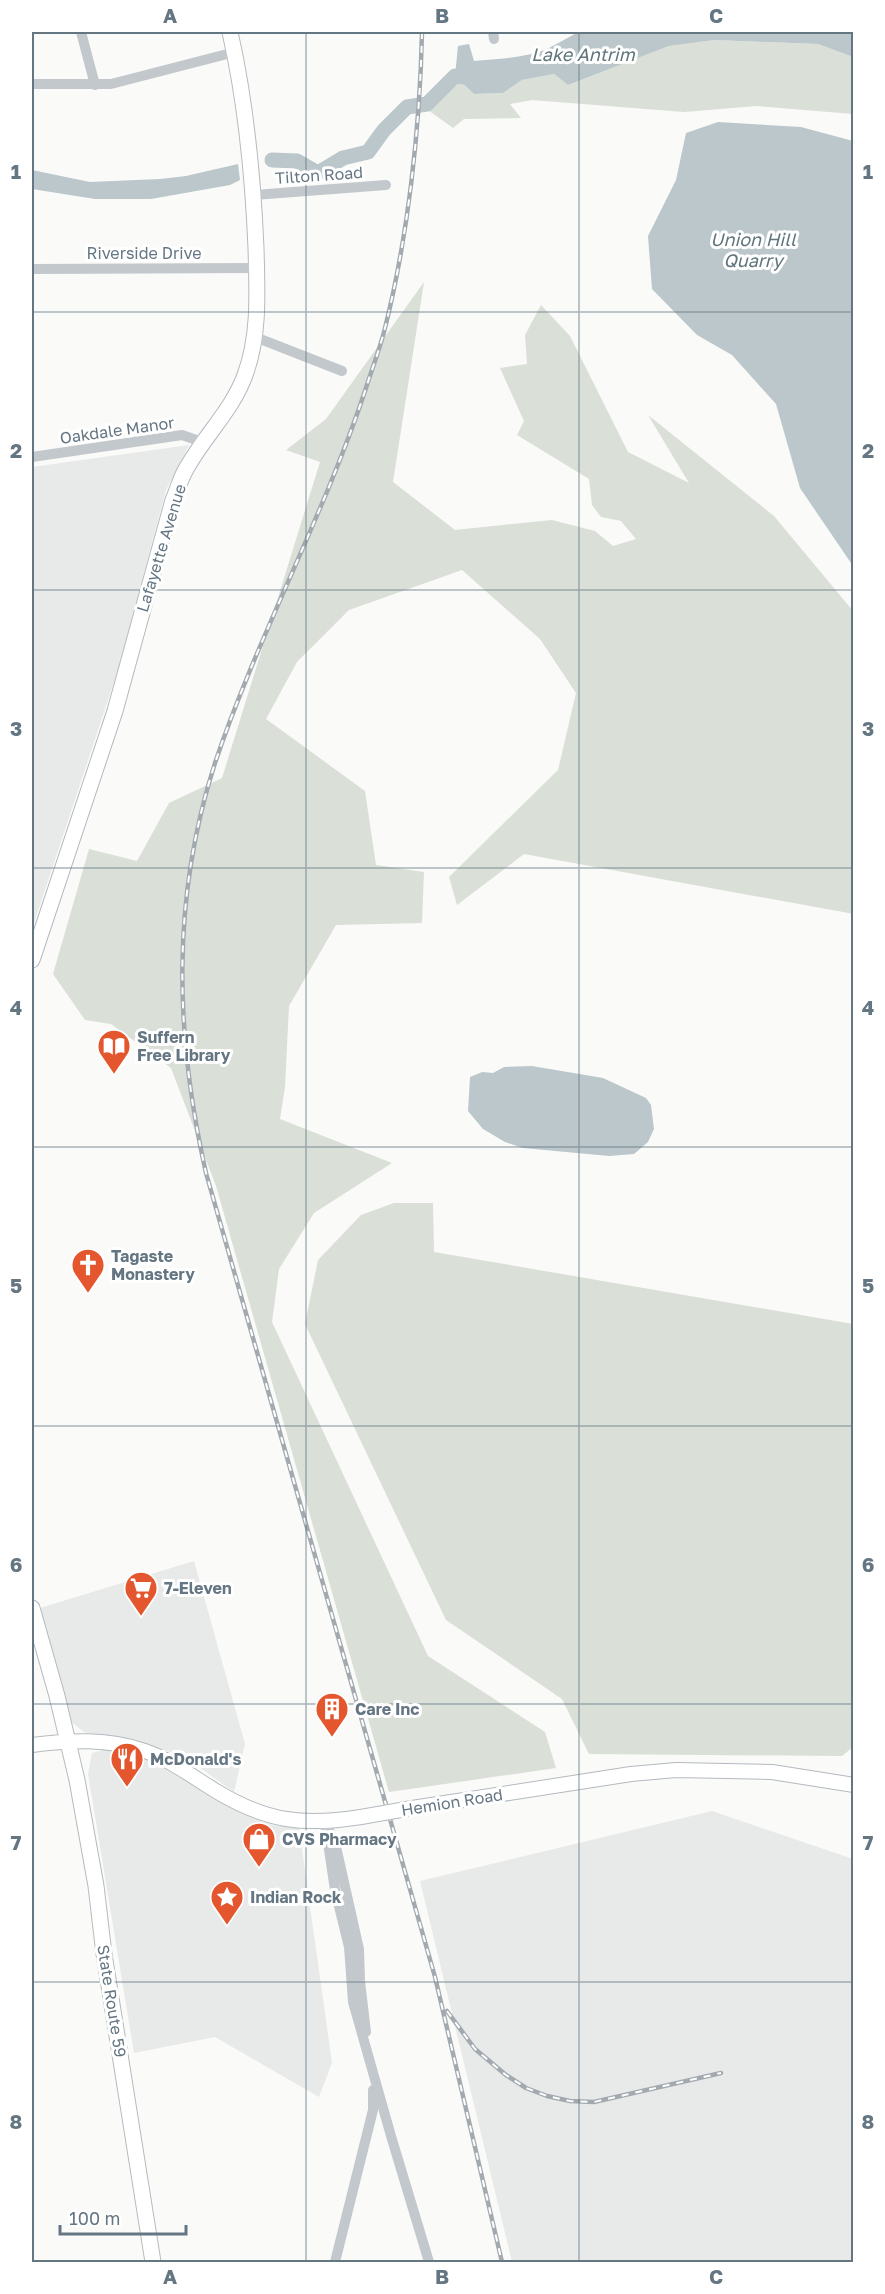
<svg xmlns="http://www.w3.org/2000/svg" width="885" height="2294" viewBox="0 0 885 2294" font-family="'Golos Text',sans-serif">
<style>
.built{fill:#e8e9e9}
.green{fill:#dadfd7}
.water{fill:#bbc7cb}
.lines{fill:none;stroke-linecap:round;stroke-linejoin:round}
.river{stroke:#bbc7cb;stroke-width:15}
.secondary-casing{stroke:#b3babf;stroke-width:16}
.primary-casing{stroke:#b5babe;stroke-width:17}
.street{stroke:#c3c8cc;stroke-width:10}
.secondary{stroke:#fff;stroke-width:14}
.primary{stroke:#fff;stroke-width:15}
.rail-casing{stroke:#a2aab0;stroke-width:4.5}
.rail{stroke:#fff;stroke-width:2;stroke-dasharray:7;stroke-linecap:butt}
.secondary-bridge-casing{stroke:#b3babf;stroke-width:16;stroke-linecap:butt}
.secondary-bridge{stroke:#fff;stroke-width:14}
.grid{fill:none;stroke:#657683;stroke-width:1.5;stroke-opacity:0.55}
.labels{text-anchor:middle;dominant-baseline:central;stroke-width:6;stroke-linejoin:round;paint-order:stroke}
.street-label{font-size:16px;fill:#657683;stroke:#fff}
.poi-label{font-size:16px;font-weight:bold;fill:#657683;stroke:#fff;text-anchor:start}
.water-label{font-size:18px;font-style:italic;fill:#60757c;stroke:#fff}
.neatline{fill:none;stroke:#657683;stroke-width:2}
.grid-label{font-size:20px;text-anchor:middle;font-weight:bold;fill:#657683}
</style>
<rect width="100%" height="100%" fill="#fafaf8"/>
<!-- built -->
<path class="built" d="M 189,445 L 166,490 L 118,670 L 32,929 L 32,467 Z
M 194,1561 L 245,1744 L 234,1792 L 183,1756 L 138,1742 L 84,1732 L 66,1718 L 40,1608 Z
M 107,1749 L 142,1757 L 186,1778 L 230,1806 L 272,1825 L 299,1828 L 332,2063 L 319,2097 L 215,2037 L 134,2053 L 88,1774 L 92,1753 Z
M 712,1811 L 853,1859 L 853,2262 L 512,2262 L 420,1881 Z"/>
<!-- green -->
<path class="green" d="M 715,40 L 818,44 L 853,57 L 853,114 L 757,106 L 684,112 L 532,100 L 510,104 L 521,118 L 464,119 L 453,128 L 428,110 L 455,76 L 474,94 L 503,93 L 522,80 L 554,74 L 568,85 L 669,46 Z
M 424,282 L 393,482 L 455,530 L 552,520 L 595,531 L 613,546 L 636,539 L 621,521 L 601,517 L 592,505 L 589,479 L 517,435 L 524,421 L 500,368 L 527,364 L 525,335 L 541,305 L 570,336 L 628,452 L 689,483 L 648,415 L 774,516 L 853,611 L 854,914 L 524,854 L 457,905 L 449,877 L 558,770 L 576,693 L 540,639 L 462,570 L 349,610 L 297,662 L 266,719 L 365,791 L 376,865 L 424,872 L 422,923 L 336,925 L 289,1006 L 285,1087 L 280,1119 L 392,1163 L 314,1213 L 279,1269 L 272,1322 L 428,1656 L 545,1732 L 556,1768 L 389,1792 L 216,1186 L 171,1068 L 111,1024 L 85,1020 L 53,974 L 89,849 L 137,861 L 169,803 L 222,778 L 320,462 L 286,450 L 326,419 Z
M 394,1203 L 433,1203 L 434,1252 L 853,1324 L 853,1747 L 842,1756 L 589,1754 L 562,1699 L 446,1620 L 305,1324 L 318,1260 L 361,1215 Z"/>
<!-- water -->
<path class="water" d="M 578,32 L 853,32 L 853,57 L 818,44 L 715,40 L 669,46 L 568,85 L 554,74 L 522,80 L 503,93 L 474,94 L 455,76 L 458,46 L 469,44 L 474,61 C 498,59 526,58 549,48 C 559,43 569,37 578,32 Z
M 718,122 L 801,127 L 853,141 L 853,566 L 800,488 L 776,404 L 732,355 L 697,335 L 652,289 L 648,236 L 676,180 L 686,133 Z
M 238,164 L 240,180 L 230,185 L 151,199 L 95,199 L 32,189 L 32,170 L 90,182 L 160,179 L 186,176 Z
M 532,1066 L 603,1078 L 646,1098 L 651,1105 L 654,1129 L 648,1142 L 634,1154 L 609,1156 L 523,1148 L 505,1142 L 483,1129 L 468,1111 L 470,1077 L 482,1072 L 493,1073 L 504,1067 Z"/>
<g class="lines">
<!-- river -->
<path class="river" d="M 272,160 L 297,161 L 318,173 L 343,158 L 368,152 L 384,130 L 407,107 L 427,104 L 455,76 L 475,78"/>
<!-- secondary casing -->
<g class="secondary-casing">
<path id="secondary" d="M 32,1745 C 69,1740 108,1738 145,1751 C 171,1760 193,1777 216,1791 C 267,1822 304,1826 361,1817
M 412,1808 L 631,1774 L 676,1770 L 772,1772 L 854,1785"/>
</g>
<!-- primary casing -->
<g class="primary-casing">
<path id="primary" d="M 32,960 L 115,711 L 173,500 C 177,491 180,480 185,471 C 203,437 232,411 245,375 C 260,335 257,290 256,248 C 253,176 246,103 230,32
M 32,1608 L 57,1696 L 77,1780 L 96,1886 L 104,1954 L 153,2262"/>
</g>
<!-- street -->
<path class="street" d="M 81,32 L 95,85
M 493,32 L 494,39
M 32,84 L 111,84 L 235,52
M 254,195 L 386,185
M 32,269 L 257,268
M 255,337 L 342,371
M 32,457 L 182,435 L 205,443
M 325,1823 L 335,1890 L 349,1947 L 353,2002 L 391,2136 L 429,2262
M 329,1830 L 335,1842 L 359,1949 L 360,1981 L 366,2032
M 335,2262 L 373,2110 L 373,2090"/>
<!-- secondary -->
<use href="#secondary" class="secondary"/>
<!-- primary -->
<use href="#primary" class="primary"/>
<!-- rail casing -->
<g class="rail-casing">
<path id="rail" d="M 422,32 C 420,128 408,238 384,332 C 379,351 372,369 366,388 C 324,516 258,635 215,763 C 171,900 175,1035 206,1173 L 435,1977 L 502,2262
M 447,2011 L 475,2049 L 506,2075 L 526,2088 L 547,2096 L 570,2101 L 594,2102 L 721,2073"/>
</g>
<!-- rail -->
<use href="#rail" class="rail"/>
<!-- secondary-bridge casing -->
<g class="secondary-bridge-casing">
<path id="secondary-bridge" d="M 361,1817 L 412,1808"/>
</g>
<!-- secondary-bridge -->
<use href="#secondary-bridge" class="secondary-bridge"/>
</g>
<!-- grid -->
<path class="grid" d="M 306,32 L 306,2262M 579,32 L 579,2262M 32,312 L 854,312M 32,590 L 854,590M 32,868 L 854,868M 32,1147 L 854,1147M 32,1426 L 854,1426M 32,1704 L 854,1704M 32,1982 L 854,1982"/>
<!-- icons -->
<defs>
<g id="library-pin" transform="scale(1.725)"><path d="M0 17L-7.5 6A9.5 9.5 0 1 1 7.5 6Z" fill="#e4572e" stroke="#fff"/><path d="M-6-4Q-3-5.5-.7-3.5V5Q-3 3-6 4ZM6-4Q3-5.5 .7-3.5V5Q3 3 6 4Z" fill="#fff"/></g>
<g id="church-pin" transform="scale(1.725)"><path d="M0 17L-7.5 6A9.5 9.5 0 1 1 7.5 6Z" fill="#e4572e" stroke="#fff"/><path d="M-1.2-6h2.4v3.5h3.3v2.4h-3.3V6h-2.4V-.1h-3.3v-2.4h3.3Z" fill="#fff"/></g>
<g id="supermarket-pin" transform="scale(1.725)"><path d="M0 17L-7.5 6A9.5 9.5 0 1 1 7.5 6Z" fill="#e4572e" stroke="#fff"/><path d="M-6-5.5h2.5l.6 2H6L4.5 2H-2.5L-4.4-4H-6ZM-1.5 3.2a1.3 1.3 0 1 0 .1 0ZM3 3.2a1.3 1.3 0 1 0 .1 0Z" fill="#fff"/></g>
<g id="building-pin" transform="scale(1.725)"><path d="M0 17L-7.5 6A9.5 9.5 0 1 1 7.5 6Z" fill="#e4572e" stroke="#fff"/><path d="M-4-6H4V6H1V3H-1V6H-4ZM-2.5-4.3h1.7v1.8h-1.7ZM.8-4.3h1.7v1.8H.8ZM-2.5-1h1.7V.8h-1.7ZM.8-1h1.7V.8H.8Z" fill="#fff"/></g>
<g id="restaurant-pin" transform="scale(1.725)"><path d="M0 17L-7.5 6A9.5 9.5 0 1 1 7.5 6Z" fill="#e4572e" stroke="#fff"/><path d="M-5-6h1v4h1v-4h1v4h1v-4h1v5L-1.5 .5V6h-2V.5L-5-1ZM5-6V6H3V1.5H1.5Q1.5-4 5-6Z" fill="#fff"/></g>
<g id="shop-pin" transform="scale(1.725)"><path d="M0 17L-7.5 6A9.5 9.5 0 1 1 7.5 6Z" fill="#e4572e" stroke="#fff"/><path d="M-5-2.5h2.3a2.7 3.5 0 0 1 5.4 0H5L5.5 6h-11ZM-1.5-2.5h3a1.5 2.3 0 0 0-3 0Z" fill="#fff"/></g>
<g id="sight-pin" transform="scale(1.725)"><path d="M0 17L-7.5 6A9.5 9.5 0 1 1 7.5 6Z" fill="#e4572e" stroke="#fff"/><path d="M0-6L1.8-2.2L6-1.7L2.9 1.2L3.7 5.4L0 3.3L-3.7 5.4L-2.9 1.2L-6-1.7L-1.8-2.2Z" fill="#fff"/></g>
</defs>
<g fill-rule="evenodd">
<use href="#library-pin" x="114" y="1046"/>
<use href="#church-pin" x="88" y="1265"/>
<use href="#supermarket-pin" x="141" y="1588"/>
<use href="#building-pin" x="332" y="1709"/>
<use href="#restaurant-pin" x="127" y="1759"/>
<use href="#shop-pin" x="259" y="1839"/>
<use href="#sight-pin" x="227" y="1897"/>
</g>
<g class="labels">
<!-- street labels -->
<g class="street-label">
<text transform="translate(319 175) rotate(-4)">Tilton Road</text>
<text x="144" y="253">Riverside Drive</text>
<text transform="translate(117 430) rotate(-8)">Oakdale Manor</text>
<text transform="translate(161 548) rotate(-73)">Lafayette Avenue</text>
<text transform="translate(452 1802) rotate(-9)">Hemion Road</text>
<text transform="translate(112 2001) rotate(81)">State Route 59</text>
</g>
<!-- poi labels -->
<g class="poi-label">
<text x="137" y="1037">Suffern<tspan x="137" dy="18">Free Library</tspan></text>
<text x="111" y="1256">Tagaste<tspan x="111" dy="18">Monastery</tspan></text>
<text x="164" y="1588">7-Eleven</text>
<text x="355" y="1709">Care Inc</text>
<text x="150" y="1759">McDonald's</text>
<text x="282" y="1839">CVS Pharmacy</text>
<text x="250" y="1897">Indian Rock</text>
</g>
<!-- water labels -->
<g class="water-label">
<text x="583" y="54">Lake Antrim</text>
<text x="753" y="239">Union Hill<tspan x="753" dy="21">Quarry</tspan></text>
</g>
</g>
<!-- border -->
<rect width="885" height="2294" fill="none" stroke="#ffffff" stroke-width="66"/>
<!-- scale -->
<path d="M60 2225v9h126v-9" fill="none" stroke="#657683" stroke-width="3"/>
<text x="69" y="2225" font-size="18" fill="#657683" stroke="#ffffff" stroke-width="4.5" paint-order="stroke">100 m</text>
<rect x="33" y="33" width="819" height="2228" class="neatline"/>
<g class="grid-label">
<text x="170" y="23">A</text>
<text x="442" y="23">B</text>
<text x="716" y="23">C</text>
<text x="16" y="179">1</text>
<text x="868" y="179">1</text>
<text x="16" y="458">2</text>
<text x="868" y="458">2</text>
<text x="16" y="736">3</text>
<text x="868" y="736">3</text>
<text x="16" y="1015">4</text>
<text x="868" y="1015">4</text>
<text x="16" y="1293">5</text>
<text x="868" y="1293">5</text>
<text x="16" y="1572">6</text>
<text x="868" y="1572">6</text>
<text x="16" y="1850">7</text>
<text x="868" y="1850">7</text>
<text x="16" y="2129">8</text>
<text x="868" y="2129">8</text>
<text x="170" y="2284">A</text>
<text x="442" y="2284">B</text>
<text x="716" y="2284">C</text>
</g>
</svg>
